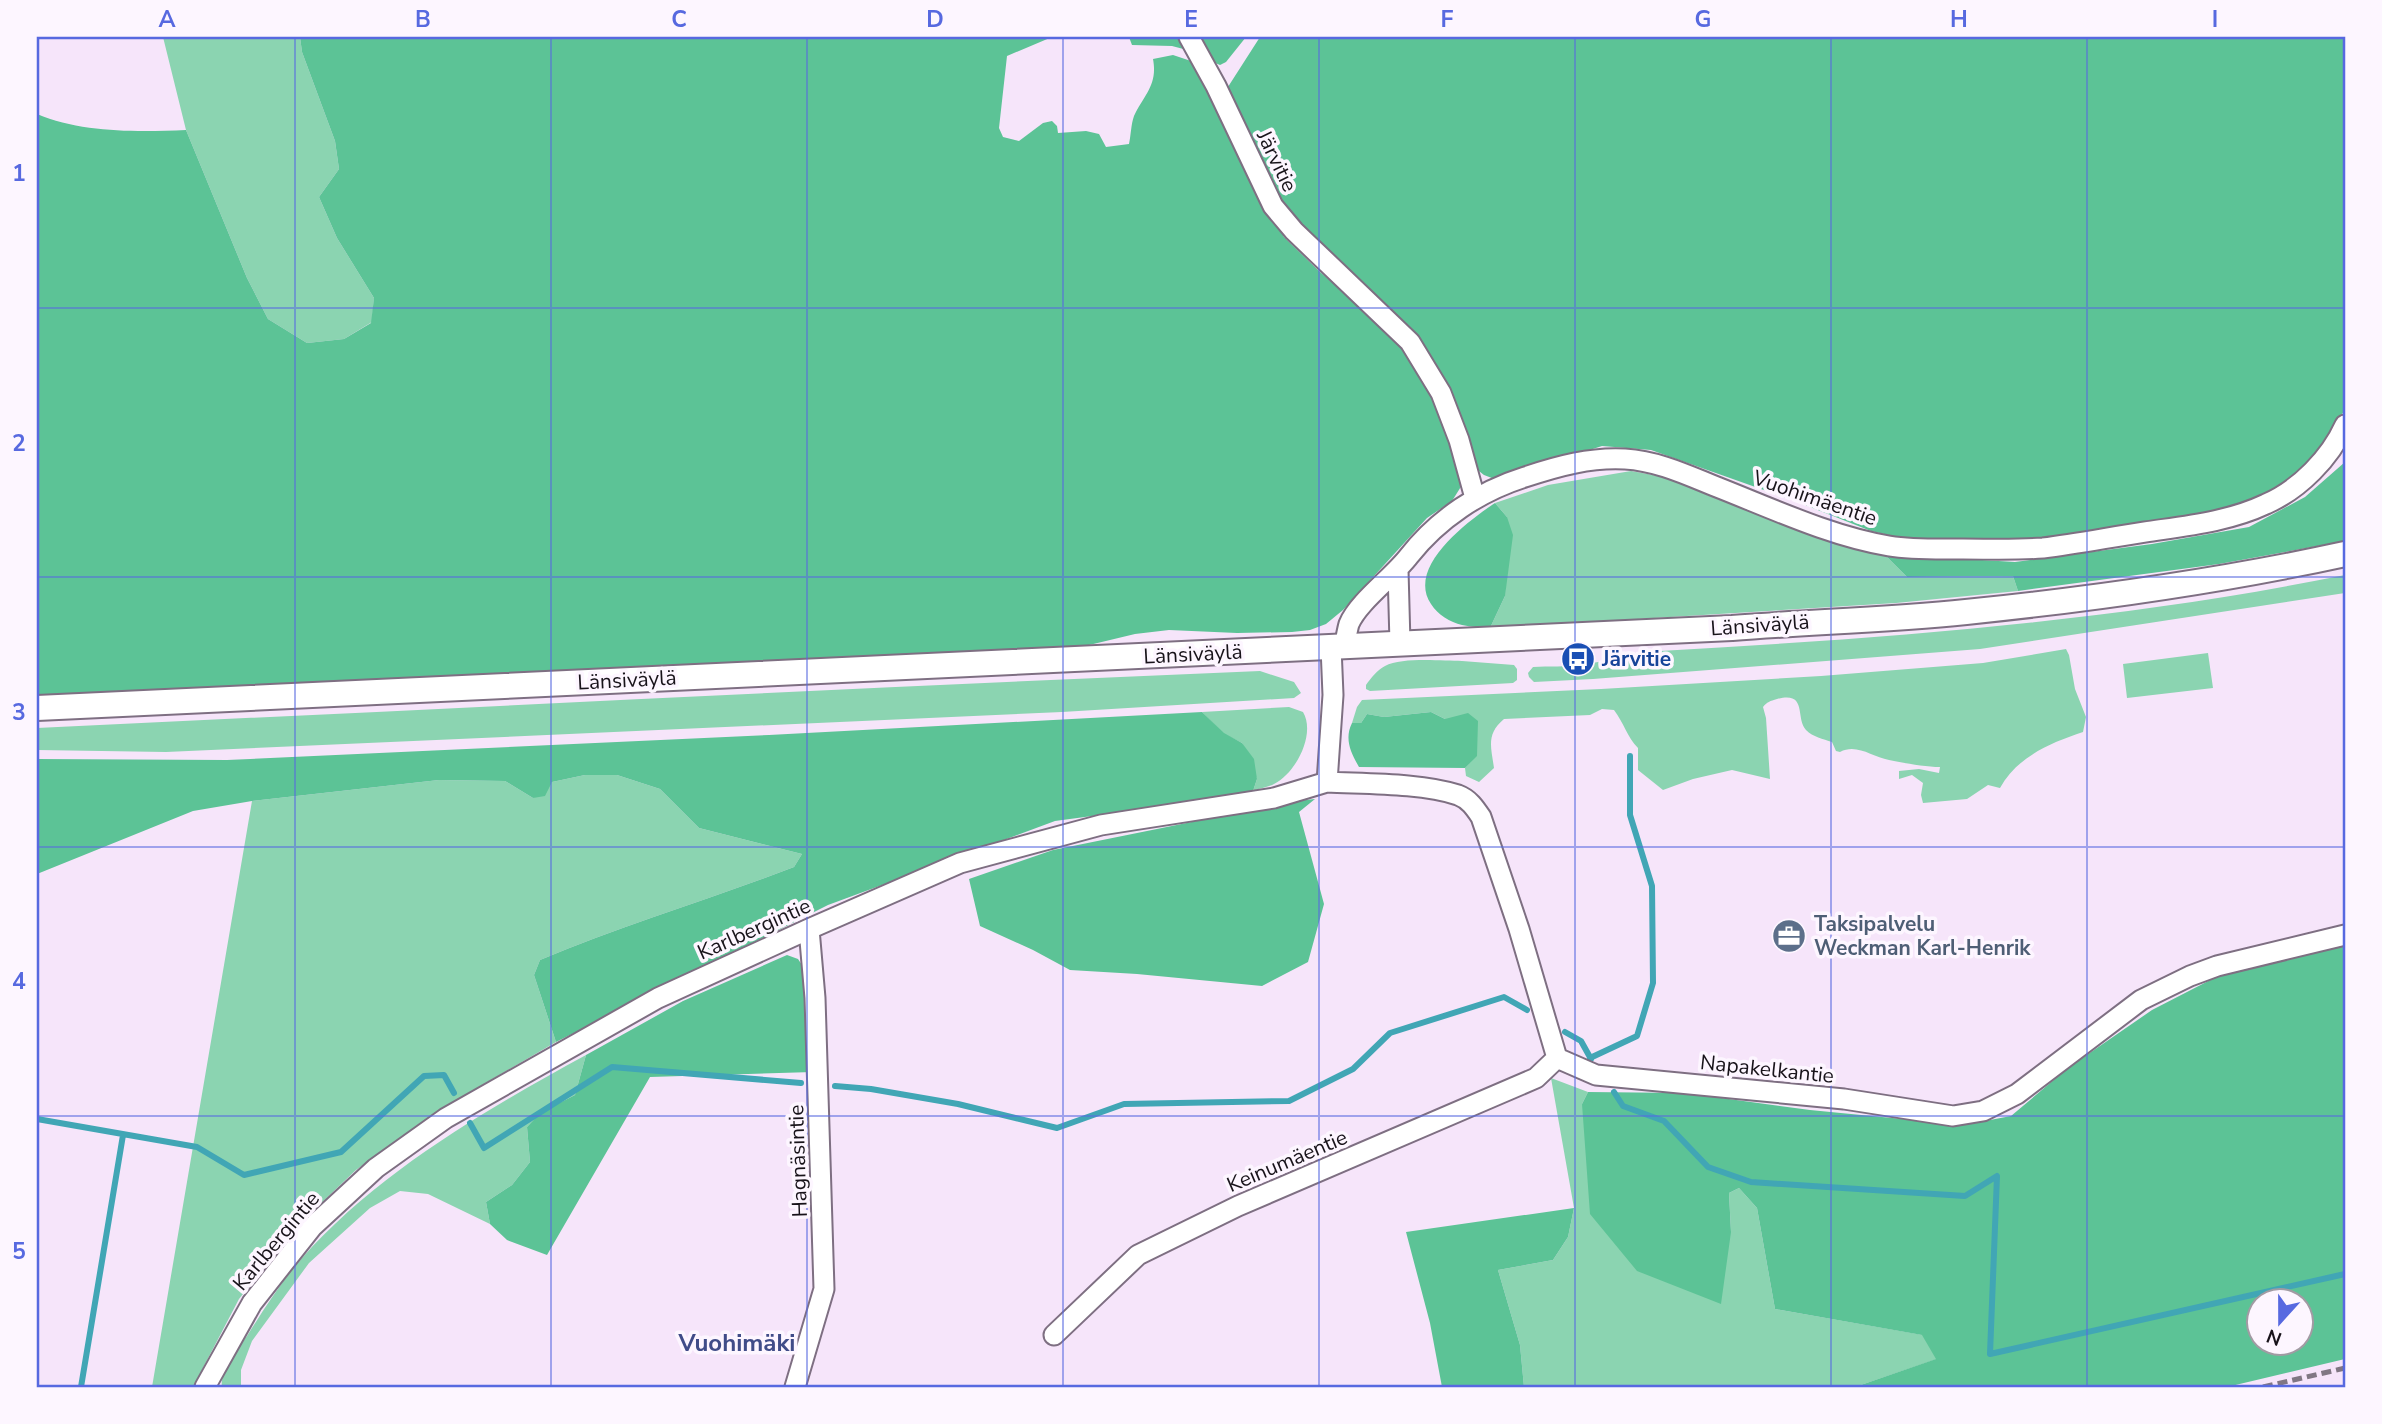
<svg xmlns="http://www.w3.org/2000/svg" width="2382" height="1424" viewBox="0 0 2382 1424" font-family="'Nunito Sans',sans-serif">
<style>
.green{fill:#8bd4b1}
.forest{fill:#5cc396;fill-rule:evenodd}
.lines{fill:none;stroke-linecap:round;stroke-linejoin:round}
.stream{stroke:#41a6b5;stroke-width:6}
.minor-casing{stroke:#7e6f82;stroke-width:23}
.major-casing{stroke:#7e6f82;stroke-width:28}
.minor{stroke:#fff;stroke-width:19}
.major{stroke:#fff;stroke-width:24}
.rail{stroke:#807683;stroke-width:5;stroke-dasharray:10 5;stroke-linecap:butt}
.grid{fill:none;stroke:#5769e0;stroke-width:2;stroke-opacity:0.55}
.labels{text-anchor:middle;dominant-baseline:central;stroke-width:7;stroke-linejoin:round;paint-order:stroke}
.street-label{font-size:21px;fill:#18131a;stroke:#fdf6ff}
.transit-label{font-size:21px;font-weight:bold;fill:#164399;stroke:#fdf6ff;text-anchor:start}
.service-label{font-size:21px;font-weight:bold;fill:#4e5e75;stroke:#fdf6ff;text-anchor:start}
.quarter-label{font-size:24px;font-weight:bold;fill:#404c88;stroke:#fdf6ff}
.neatline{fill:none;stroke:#5769e0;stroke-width:2.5}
.grid-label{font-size:23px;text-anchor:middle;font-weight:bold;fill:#5769e0}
</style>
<rect width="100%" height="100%" fill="#f6e5fa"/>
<!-- green -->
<path class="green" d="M 163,37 L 300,37 L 302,52 L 335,141 L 339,169 L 319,197 L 337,238 L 374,298 L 372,322 L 344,339 L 307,343 L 268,319 L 247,278 L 186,130 Z
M 1631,471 L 1675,479 L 1884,554 L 1907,577 L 2013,576 L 2018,591 L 1896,603 L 1490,628 L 1505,596 L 1507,517 L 1495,503 L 1548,485 Z
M 2345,575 L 2345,593 L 1980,649 L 1593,679 L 1534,682 L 1529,677 L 1528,673 L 1533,667 C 1549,666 1566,667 1581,665 C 1608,661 1633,653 1660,651 C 1889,638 2119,621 2345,575 Z
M 2066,649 L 2069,655 L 2075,689 L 2086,717 L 2083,732 C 2050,743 2017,757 2000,788 L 1988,785 L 1967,799 L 1923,803 L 1921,795 L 1923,783 L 1912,775 L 1899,779 L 1899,771 L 1919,769 L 1939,773 L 1940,767 C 1925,767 1904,763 1889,760 C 1872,757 1857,743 1840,752 L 1836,751 L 1832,742 C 1823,739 1813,737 1806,730 C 1795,718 1808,691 1777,699 C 1770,701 1767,702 1763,707 L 1766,718 L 1770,779 L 1732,770 L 1693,779 L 1663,790 L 1638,770 L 1638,748 C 1627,737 1624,723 1614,710 L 1602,709 L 1590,715 L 1504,719 C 1486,734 1491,747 1494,768 L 1479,782 L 1466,776 L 1465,768 L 1477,755 L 1445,719 L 1431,712 L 1384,717 L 1367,714 L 1361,723 L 1352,723 L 1357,707 L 1362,700 L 1601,689 L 1821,676 L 1983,663 Z
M 2208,653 L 2213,688 L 2127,698 L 2123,664 Z
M 1462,661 L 1514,665 L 1517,669 L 1517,680 L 1513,683 L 1370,691 L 1366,689 L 1366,685 C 1371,678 1377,670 1385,666 C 1402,657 1442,661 1462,661 Z
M 1260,671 L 1294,682 L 1301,693 L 1294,698 L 1062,712 L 166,752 L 37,750 L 37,728 C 444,709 852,688 1260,671 Z
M 1289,707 L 1303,712 C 1316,734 1296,773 1274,784 C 1268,787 1260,788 1253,791 L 1257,779 L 1242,743 L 1224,734 L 1202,712 Z
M 585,775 L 617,775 L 660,789 L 699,828 L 802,854 L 794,867 C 710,899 623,925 540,960 L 534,975 L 556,1042 L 439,1110 L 356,1170 L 296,1227 L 239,1299 L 193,1387 L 152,1387 L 252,801 L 439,780 L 505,781 L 533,798 L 552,782 Z
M 586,1055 L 575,1095 L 540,1113 L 527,1127 L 530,1162 L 512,1185 L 486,1202 L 490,1224 L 428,1194 L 400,1191 L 370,1208 L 309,1263 L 252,1341 L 241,1370 L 241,1387 L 222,1387 C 219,1374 239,1347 247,1336 C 264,1309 281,1282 302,1258 C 378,1172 487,1109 586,1055 Z
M 1551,1078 L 1588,1092 L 1582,1104 L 1731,1232 L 1729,1193 L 1739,1188 L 1757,1208 L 1775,1309 L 1923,1335 L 1937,1359 L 1855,1387 L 1524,1387 L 1520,1345 L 1498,1270 L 1553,1260 L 1568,1237 L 1574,1208 Z"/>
<!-- forest -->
<path class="forest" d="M 300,37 L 1052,37 L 1007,56 L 999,128 L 1003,137 L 1019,141 L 1043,123 L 1052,121 L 1057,126 L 1058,133 L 1086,131 L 1099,134 L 1106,147 L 1129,144 C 1131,135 1131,124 1134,116 C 1144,95 1158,85 1153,59 L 1173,55 L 1194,62 L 1264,204 L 1284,237 L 1320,272 L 1367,312 L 1400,343 L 1437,401 L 1457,449 L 1462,485 L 1452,501 L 1427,518 L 1343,610 L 1326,624 L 1310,630 L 1292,632 L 1237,633 L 1169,630 L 1135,634 L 1085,646 L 37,695 L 37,114 C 82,133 138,132 186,130 L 247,278 L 268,319 L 307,343 L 344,339 L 371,323 L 374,298 L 337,238 L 319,197 L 339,169 L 335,141 L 302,52 Z
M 1129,37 L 1183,37 L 1191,51 L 1172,46 L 1132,45 Z
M 1194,37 L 1246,37 L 1226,62 L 1220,65 L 1208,60 Z
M 1260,37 L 2345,37 L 2345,409 L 2322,450 L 2277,490 L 2239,506 L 2045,540 L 1924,543 L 1871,531 L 1795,501 L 1651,450 L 1602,446 L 1497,480 L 1484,475 L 1475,468 L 1445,385 L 1301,232 L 1277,200 L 1226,90 Z
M 2345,462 L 2345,541 L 2219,564 L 2018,591 L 2013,576 L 1907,577 L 1884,554 L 2015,562 L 2152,544 L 2249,527 L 2305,497 Z
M 1495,503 L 1507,517 L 1513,535 L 1505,596 L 1490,628 C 1481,627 1471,627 1462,625 C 1450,622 1438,615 1431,604 C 1406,567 1468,521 1495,503 Z
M 1202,712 L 1224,733 L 1242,743 L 1254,759 L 1257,779 L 1253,791 L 1174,805 L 1055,821 L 828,905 L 556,1042 L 534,975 L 540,960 C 623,925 710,899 794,867 L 802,854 L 699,828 L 660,789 L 617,775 L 585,775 L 552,782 L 545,796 L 533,798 L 505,781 L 439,780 L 252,801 L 193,811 L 37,874 L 37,759 L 227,760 L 769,735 Z
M 1431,712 L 1445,719 L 1468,713 L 1478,721 L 1477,756 L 1465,768 L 1359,767 C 1351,753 1344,739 1352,723 L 1361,723 L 1367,714 L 1384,717 Z
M 1315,799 L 1299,812 L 1324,904 L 1308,962 L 1262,986 L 1137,974 L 1070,970 L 1033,950 L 980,926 L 969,879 L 1053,850 L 1296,801 Z
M 2345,946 L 2345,1359 L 2227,1387 L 1855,1387 L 1936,1359 L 1922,1335 L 1775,1309 L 1757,1208 L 1739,1188 L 1729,1193 L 1731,1232 L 1721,1304 L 1637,1271 L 1590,1214 L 1582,1104 L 1588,1092 L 1685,1093 L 1810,1110 L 1964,1125 L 2011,1116 L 2068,1068 L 2152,1010 L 2220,975 ZM 2260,1302 L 2302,1302 L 2302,1344 L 2260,1344 Z
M 787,955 L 798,959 L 804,968 L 813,1072 L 650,1077 L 547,1255 L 507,1240 L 490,1224 L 486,1202 L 512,1185 L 530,1162 L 527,1127 L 540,1113 L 575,1095 L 586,1055 L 683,1001 Z
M 1574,1208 L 1568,1237 L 1553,1260 L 1498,1270 L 1520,1345 L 1524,1387 L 1442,1387 L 1430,1323 L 1406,1232 Z"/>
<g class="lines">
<!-- stream -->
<path class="stream" d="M 1565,1032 L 1581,1041 L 1591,1059
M 1590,1058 L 1637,1036 L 1653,983 L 1652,886 L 1630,815 L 1630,756
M 835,1086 L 871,1089 L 958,1104 L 1057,1128 L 1124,1104 L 1289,1101 L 1353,1069 L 1390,1033 L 1504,997 L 1527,1010
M 1614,1092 L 1623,1106 L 1664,1121 L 1708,1167 L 1751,1182 L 1965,1196 L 1997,1176 L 1990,1354 L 2345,1274
M 37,1119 L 197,1147 L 244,1175 L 341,1152 L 424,1076 L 444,1075 L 454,1093
M 470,1123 L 484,1148 L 612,1067 L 801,1083
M 81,1387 L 123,1135"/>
<!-- minor casing -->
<g class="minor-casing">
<path id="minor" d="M 1189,37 L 1216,86 L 1273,206 L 1294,231 L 1410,342 L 1441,393 L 1459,440 L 1475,498
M 1398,570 L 1400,643
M 1344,646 C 1346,639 1347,631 1349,624 C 1358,602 1393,577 1409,556 C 1438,519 1480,491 1525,477 C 1558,466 1591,457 1625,459 C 1658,461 1687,475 1717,487 C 1773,509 1830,536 1889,546 C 1914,550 1939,549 1963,549 C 1990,549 2017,550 2043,548 C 2077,544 2111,537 2145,532 C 2185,526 2228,522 2266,504 C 2300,489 2330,458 2345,425
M 1327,782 C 1365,784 1422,783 1458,795 C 1469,799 1475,808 1481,817 L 1519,929 L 1557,1058 L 1596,1075 L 1844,1099 L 1953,1116 L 1983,1111 L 2017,1094 L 2141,1000 L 2190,976 L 2217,966 L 2345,935
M 1054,1335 L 1138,1255 L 1238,1206 L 1536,1078 L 1557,1058
M 205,1387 L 252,1303 L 312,1227 L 376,1168 L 446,1118 L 658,998 L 809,929 L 960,863 L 1101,825 L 1274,798 L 1327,782 L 1333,695 L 1331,647
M 795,1387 L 824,1289 L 815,998 L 809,929"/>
</g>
<!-- major casing -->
<g class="major-casing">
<path id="major" d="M 37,708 L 1732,628 C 1810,622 1888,620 1966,612 C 2093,599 2221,581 2345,554"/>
</g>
<!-- minor -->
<use href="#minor" class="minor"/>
<!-- major -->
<use href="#major" class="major"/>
<!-- rail -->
<path class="rail" d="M 2263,1387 L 2345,1368"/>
</g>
<!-- grid -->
<path class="grid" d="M 295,37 L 295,1387M 551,37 L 551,1387M 807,37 L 807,1387M 1063,37 L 1063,1387M 1319,37 L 1319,1387M 1575,37 L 1575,1387M 1831,37 L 1831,1387M 2087,37 L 2087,1387M 37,308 L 2345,308M 37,577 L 2345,577M 37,847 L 2345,847M 37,1116 L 2345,1116"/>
<!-- icons -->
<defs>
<g id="bus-disc" transform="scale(1.75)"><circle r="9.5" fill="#1a4fb4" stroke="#fdf6ff"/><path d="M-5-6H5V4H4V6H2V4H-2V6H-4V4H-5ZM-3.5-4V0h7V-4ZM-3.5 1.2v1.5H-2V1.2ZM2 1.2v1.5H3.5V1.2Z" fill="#fff"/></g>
<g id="office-disc" transform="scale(1.75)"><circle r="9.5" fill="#5c6f8a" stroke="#fdf6ff"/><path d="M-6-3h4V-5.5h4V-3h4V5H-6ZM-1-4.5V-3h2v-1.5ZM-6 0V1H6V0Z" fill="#fff"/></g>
</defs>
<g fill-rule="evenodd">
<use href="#bus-disc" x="1578" y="659"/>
<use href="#office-disc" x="1789" y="936"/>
</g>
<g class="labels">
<!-- street labels -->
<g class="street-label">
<text transform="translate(1277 161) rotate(64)">Järvitie</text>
<text transform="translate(1815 498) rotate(19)">Vuohimäentie</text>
<text transform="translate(1760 625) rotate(-4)">Länsiväylä</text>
<text transform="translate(1193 654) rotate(-3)">Länsiväylä</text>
<text transform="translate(627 680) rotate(-3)">Länsiväylä</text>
<text transform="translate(754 929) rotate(-24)">Karlbergintie</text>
<text transform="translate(1767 1069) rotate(6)">Napakelkantie</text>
<text transform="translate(798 1161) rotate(-92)">Hagnäsintie</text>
<text transform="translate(1287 1161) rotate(-23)">Keinumäentie</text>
<text transform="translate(276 1241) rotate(-50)">Karlbergintie</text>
</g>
<!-- transit labels -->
<g class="transit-label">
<text x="1602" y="659">Järvitie</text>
</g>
<!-- service labels -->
<g class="service-label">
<text x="1814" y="924">Taksipalvelu<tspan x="1814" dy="24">Weckman Karl-Henrik</tspan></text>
</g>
<!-- quarter labels -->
<g class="quarter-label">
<text x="737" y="1343">Vuohimäki</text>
</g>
</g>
<!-- border -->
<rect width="2382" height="1424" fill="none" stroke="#fdf6ff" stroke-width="77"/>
<!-- north arrow -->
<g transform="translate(2280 1322) rotate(201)"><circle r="33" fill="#fdf6ff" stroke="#a19ba3" stroke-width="2"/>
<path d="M0-5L12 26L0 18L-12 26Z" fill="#5769e0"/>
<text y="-10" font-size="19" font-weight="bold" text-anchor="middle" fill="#18131a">N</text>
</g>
<rect x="38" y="38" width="2306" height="1348" class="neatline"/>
<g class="grid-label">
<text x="167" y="27">A</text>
<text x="423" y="27">B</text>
<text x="679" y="27">C</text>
<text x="935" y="27">D</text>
<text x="1191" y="27">E</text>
<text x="1447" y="27">F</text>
<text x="1703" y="27">G</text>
<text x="1959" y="27">H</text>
<text x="2215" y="27">I</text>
<text x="19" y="181">1</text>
<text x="19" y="451">2</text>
<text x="19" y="720">3</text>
<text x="19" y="989">4</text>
<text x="19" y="1259">5</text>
</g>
</svg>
